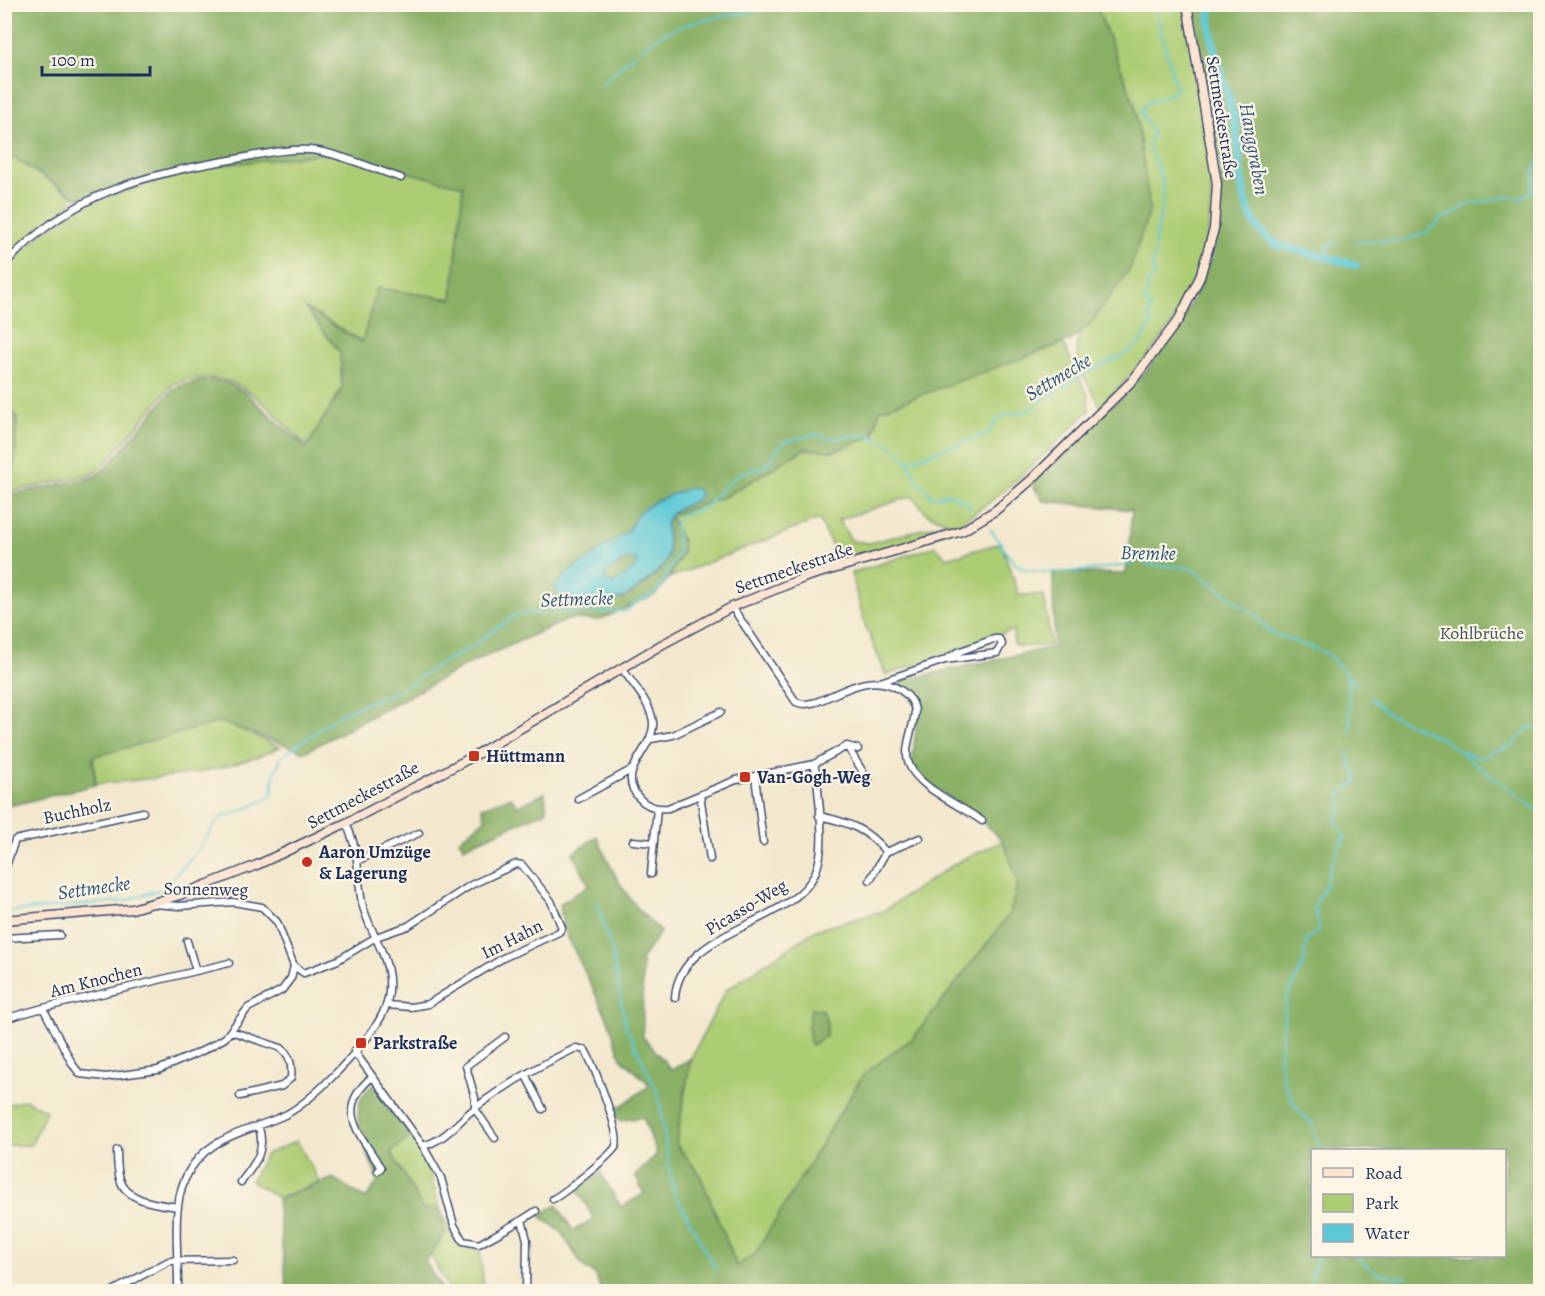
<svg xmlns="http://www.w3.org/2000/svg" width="1545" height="1296" viewBox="0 0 1545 1296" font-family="Alegreya,serif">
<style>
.green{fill:#adcd75;stroke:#647e6a;stroke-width:1.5;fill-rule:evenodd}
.forest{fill:#8ab066;stroke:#527062;stroke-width:1.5;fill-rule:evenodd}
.water{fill:#5dc9d6;stroke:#3c7c9a;stroke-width:1.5;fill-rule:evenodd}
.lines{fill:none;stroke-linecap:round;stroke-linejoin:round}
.stream{stroke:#5dc9d6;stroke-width:2}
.canal{stroke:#5dc9d6;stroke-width:8}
.street-casing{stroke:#3b4b6f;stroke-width:9}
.secondary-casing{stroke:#3b4b6f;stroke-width:11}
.street{stroke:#fff;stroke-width:6}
.secondary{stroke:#fde4d1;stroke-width:8}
.poi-dot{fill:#c8321e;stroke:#fcf5e5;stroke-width:2}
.labels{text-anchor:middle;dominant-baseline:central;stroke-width:4.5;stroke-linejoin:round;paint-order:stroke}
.street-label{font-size:18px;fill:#1b2f5e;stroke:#fcf5e5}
.park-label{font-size:18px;fill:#405664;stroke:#fcf5e5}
.poi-label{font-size:18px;font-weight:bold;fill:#1b2f5e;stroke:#fcf5e5;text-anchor:start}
.water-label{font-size:20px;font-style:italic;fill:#2c567c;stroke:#fcf5e5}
</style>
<rect width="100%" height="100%" fill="#fcf5e5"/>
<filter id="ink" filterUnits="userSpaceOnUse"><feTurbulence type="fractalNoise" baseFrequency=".0167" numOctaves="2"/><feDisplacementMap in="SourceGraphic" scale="12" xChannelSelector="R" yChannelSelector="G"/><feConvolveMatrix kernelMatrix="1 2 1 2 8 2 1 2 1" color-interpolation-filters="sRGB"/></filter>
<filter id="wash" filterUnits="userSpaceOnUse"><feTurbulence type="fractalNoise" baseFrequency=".008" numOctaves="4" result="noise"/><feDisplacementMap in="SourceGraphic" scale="24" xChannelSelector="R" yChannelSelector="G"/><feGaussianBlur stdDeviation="1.35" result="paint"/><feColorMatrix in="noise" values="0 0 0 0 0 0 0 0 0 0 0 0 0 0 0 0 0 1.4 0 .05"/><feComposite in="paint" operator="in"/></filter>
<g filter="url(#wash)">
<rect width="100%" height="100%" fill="#f3e8cd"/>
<!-- green -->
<path class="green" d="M 1096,5 L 1184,5 C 1200,100 1234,204 1188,296 C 1167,338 1133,373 1101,407 L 1082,373 L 1076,347 L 1135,105 Z
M 4,152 L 74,196 L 71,203 L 5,260 Z
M 330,153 L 463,186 L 452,299 L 377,288 L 363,342 L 307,309 L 340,352 L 342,388 L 308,444 L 304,444 C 265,405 235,361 173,384 L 105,464 L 93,474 L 5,493 L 4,269 L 42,233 L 86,203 L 210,166 Z
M 1063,343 L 1088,396 L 1089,411 C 1037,461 989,514 920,543 C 896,553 866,557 840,563 L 819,519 L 669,578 L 682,553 L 670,516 L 726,496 L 804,449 L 834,451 L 873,436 L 876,439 L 874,435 L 879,410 ZM 912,496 L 927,514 L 948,522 L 870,543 L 852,541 L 838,520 Z
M 1001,543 L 1019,595 L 1044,595 L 1051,645 L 1019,647 L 1014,643 L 1013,630 L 886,675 L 865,625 L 851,573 L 936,546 L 947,558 Z
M 220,720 L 280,747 C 222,775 159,778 96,784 L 93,756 Z
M 1003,841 L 1018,881 L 1010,914 L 914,1037 L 863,1075 L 755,1255 L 737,1266 L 699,1173 L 676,1144 L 691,1058 L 726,990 L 816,930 L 883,911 L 961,860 Z
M 26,1100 L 46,1111 L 31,1145 L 5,1145 L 5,1105 Z
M 412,1136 L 431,1174 L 439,1207 L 453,1237 L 462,1245 L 480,1249 L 484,1291 L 450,1291 L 430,1254 L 445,1234 L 439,1207 L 423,1210 L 391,1151 Z
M 297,1141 L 320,1182 L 278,1198 L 251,1181 L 266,1154 Z"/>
<!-- forest -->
<path class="forest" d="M 4,5 L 1096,5 L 1135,105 L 1150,209 L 1130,269 L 1091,323 L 1071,340 L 880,410 L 873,436 L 834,451 L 804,449 L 726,496 L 670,516 L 683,543 L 682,553 L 669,578 L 655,595 L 599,620 L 570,619 L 535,634 L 467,665 L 305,752 L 220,722 L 93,757 L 95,785 L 5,807 L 5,496 L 94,477 L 108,466 L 174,388 L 193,382 L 212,380 L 227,383 L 245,392 L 306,448 L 342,388 L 340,352 L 305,308 L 362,342 L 377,288 L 452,299 L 463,186 L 330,153 L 210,166 L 86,203 L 5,152 ZM 686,506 C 650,516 677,542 666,561 C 657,577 639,589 624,599 L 556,585 L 569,572 L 628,531 L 639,512 Z
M 1191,5 L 1540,5 L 1540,1291 L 602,1291 L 594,1273 L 584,1268 L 561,1232 L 539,1215 L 557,1205 L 573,1231 L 594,1219 L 575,1186 L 597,1167 L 621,1207 L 644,1194 L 635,1175 L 657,1154 L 643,1117 L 620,1121 L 613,1112 L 650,1085 L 621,1058 L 608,1020 L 563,927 L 560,904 L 589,885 L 573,853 L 597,836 C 612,873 629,905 661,931 L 642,959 L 643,1037 L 672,1070 L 691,1058 L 676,1144 L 699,1173 L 737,1266 L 755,1254 L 863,1075 L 914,1037 L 1010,914 L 1018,881 L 1003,841 L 982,821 L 927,782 L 912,766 L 918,709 L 898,681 L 1054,647 L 1053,572 L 1126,574 L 1132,510 L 1043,501 L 1030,481 L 1101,412 L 1122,398 L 1145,372 L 1180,326 L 1212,257 L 1219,221 L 1221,172 ZM 1312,1150 L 1504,1150 L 1504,1256 L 1312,1256 Z
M 5,403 L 17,417 L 15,467 L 5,469 Z
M 627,559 L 638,561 L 635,569 L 613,584 L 605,580 L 605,573 Z
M 545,793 L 547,811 L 464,847 L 459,840 L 485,819 L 482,807 L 511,797 L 518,806 Z
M 811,1008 L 823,1010 L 827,1024 L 826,1036 L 811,1045 L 808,1026 Z
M 373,1085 L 412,1136 L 391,1152 L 423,1209 L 439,1207 L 445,1234 L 425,1261 L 443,1291 L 287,1291 L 277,1200 L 333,1178 L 366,1199 L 378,1181 C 368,1153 342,1106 373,1085 Z"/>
<!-- water -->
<path class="water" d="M 689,488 L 698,489 L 700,496 C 692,507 678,504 670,516 C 661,530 671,541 668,555 C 666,564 658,571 651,577 C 619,607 605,603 563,603 L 558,599 L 556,585 L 569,572 L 628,531 L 639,512 L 656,501 ZM 627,559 L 637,561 L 634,569 L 613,584 L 605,580 L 605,573 Z"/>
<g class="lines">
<!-- stream -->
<path class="stream" d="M 641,49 C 681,13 737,19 786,4
M 601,84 L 636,53
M 1532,191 L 1540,194
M 1354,242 L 1406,240 L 1427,232 L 1444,217 L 1459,211 L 1463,206 L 1505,197 L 1520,198 L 1531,191 L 1536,166 L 1540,158
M 1325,258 L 1328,246 L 1337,243
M 908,461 L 920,484 L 932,496 L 943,496 L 946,493 L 963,500 L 971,508
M 990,529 C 999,539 1005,554 1015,563 C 1035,582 1108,567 1135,564
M 1144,564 L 1191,568 L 1257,617 L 1270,632 L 1328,654 L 1357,685
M 1347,677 L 1351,734
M 1370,698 L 1389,714 L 1444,740 L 1540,812
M 1458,750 L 1479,758 L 1485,757 L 1491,752 L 1512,746 L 1529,727 L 1540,728
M 596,899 L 612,951 L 626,1027 L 658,1093 L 673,1190 L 716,1270
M 4,912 L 124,901 L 164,888 L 194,855 L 220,818 L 251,807 L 272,795 L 274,775 L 281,757 L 342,713 L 403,689 L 436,666 L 470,648 L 516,614 L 626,611 L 637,602 L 654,594 L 667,578 L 668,569 L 673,565 L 679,552 L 675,523 L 680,516 L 703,509 L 737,475 L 766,466 L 783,442 L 816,434 L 829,439 L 866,434 L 893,447 L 908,461 L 984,435 L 991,431 C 1001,403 1028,421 1039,402 C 1056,392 1074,379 1092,370 C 1117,358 1142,350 1152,322 L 1148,317 L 1151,308 L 1145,303 L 1148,283 L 1155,274 L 1152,266 C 1157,255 1154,246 1156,235 C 1166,190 1167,187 1148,145 L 1153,134 L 1141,112 C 1146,95 1169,102 1176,88 L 1154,4
M 1320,1150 L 1311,1122 L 1297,1109 L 1284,1082 L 1279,1062 L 1286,1000 L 1304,962 L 1307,939 L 1317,932 L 1319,924 L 1314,908 L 1325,886 L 1333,859 L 1345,837 L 1335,822 L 1341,808 L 1340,795 L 1357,781 C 1357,769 1348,764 1348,752
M 1357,1256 C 1369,1274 1387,1277 1408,1277
M 1308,1292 L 1318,1256"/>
<!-- canal -->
<path class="canal" d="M 1210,4 C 1207,45 1227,84 1235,123 C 1241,153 1238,185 1250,214 C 1256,228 1265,237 1278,245 L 1356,265"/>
</g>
</g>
<g filter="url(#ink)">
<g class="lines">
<!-- street casing -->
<g class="street-casing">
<path id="street" d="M 4,265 C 73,192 141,175 236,159 C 263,154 291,147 318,151 C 346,156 373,169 401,178
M 732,607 L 796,702 C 821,714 858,665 899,689 C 907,694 914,701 915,711 C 914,726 906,741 907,756 C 909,785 961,805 982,821
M 623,670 C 633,684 651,704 653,722 C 655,750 614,770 639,798 C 646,806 657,809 668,808 L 736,780 L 814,764 L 847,746 L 858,749
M 880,682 L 945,660 L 958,652 L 994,639 L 999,639 L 1002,644 L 997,653 L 945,660
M 651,739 L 673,735 L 721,712
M 847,746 L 869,782
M 755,776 L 763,842
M 700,795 L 710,859
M 578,799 L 631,770
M 819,816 C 848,822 867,829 886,852 L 870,880
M 633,841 L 653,843
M 886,852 L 920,838
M 359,860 L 419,833
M 4,872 L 15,840 L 143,812
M 651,874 L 657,808
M 4,938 L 60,935
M 187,941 L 196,971
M 294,966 L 304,973 L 338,960 L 376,937 L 408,926 L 471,885 L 516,864 L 522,865 L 551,901 L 562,928 L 559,932 L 503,958 L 428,1004 L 411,1007 L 387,1005
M 675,998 C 678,928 796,925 816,871 C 827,843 818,804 817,775 L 814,764
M 43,1008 L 73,1065 L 80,1074 L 106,1077 L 158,1070 L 202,1051 L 225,1038 L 248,1008 L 282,990 L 291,978 L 294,966 L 287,948 L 277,922 L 262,907 L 233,902 L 179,906 L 155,904
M 4,1022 L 11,1017 L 43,1008 L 229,963
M 231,1031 L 281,1048 C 291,1056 292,1066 291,1078 L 282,1086 L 240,1096
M 354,1051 L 423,1146 C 447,1139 456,1123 475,1108 C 505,1085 542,1064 576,1048 L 585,1050 C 593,1064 621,1132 616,1146 C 613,1154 563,1194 553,1199
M 526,1076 L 543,1109
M 372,1077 C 333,1110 360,1133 381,1168 L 378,1171
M 495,1138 L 475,1109 L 475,1098 L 466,1066 L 505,1037
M 423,1146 L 441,1178 L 454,1225 L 463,1241 L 479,1244 L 522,1220 L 527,1240 L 526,1292
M 117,1150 C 117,1159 117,1170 120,1179 C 126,1202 159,1204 178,1207
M 241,1182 C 256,1163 267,1149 258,1125
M 522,1220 L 536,1211
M 111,1292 L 169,1261 L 233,1260
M 178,1292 C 179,1258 171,1209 185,1179 C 204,1136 248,1132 285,1115 C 313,1101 368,1043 382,1015 C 388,1004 390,991 389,979 C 387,952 368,929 362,903 C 356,871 361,856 346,823"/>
</g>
<!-- secondary casing -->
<g class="secondary-casing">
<path id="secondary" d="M 4,920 L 132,909 L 180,895 L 257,865 L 346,823 L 474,756 L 661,645 L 732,607 L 806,577 L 962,531 L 996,510 L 1030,481 L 1133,380 L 1179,319 L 1200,277 L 1214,229 L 1217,184 L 1187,4"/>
</g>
<!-- street -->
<use href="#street" class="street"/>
<!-- secondary -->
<use href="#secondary" class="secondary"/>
</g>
</g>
<!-- markers -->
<g class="poi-dot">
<rect x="468" y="750" width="12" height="12" rx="3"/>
<rect x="739" y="771" width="12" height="12" rx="3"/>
<circle cx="307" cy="862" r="6"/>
<rect x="355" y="1037" width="12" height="12" rx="3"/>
</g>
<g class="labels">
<!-- street labels -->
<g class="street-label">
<text transform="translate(1222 117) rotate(81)">Settmeckestraße</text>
<text transform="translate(794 568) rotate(-19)">Settmeckestraße</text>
<text transform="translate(363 795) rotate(-28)">Settmeckestraße</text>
<text transform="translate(77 811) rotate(-12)">Buchholz</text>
<text transform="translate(206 889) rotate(1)">Sonnenweg</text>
<text transform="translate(746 907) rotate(-31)">Picasso-Weg</text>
<text transform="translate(512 939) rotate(-27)">Im Hahn</text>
<text transform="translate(96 980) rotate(-14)">Am Knochen</text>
</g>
<!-- park labels -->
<g class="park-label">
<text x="1482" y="633">Kohlbrüche</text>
</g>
<!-- poi labels -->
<g class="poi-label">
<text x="486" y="756">Hüttmann</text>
<text x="757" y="777">Van-Gogh-Weg</text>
<text x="319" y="852">Aaron Umzüge<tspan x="319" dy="21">&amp; Lagerung</tspan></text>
<text x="373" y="1043">Parkstraße</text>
</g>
<!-- water labels -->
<g class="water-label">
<text transform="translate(1254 149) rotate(80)">Hanggraben</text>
<text transform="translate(1058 377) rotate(-31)">Settmecke</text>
<text transform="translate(1148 553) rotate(1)">Bremke</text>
<text transform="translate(577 599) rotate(-2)">Settmecke</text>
<text transform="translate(94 888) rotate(-8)">Settmecke</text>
</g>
</g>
<!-- margin -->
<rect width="1545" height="1296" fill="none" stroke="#fcf5e5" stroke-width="24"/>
<!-- legend -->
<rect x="1311" y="1149" width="195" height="108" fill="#fcf5e5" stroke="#a2a6af" stroke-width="1.5"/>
<rect x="1323" y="1168" width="30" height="9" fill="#fde4d1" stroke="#a2a6af" stroke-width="1.5"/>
<text x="1365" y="1179" font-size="18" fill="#1b2f5e">Road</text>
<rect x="1323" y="1194" width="30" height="18" fill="#adcd75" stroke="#a2a6af" stroke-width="1.5"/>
<text x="1365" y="1209" font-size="18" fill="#1b2f5e">Park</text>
<rect x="1323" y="1224" width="30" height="18" fill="#5dc9d6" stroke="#a2a6af" stroke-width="1.5"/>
<text x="1365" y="1239" font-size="18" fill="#1b2f5e">Water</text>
<!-- scale -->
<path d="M42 66v9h108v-9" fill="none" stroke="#1b2f5e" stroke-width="3"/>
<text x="51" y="66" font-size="18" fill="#1b2f5e" stroke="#fcf5e5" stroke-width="4.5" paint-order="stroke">100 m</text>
</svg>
